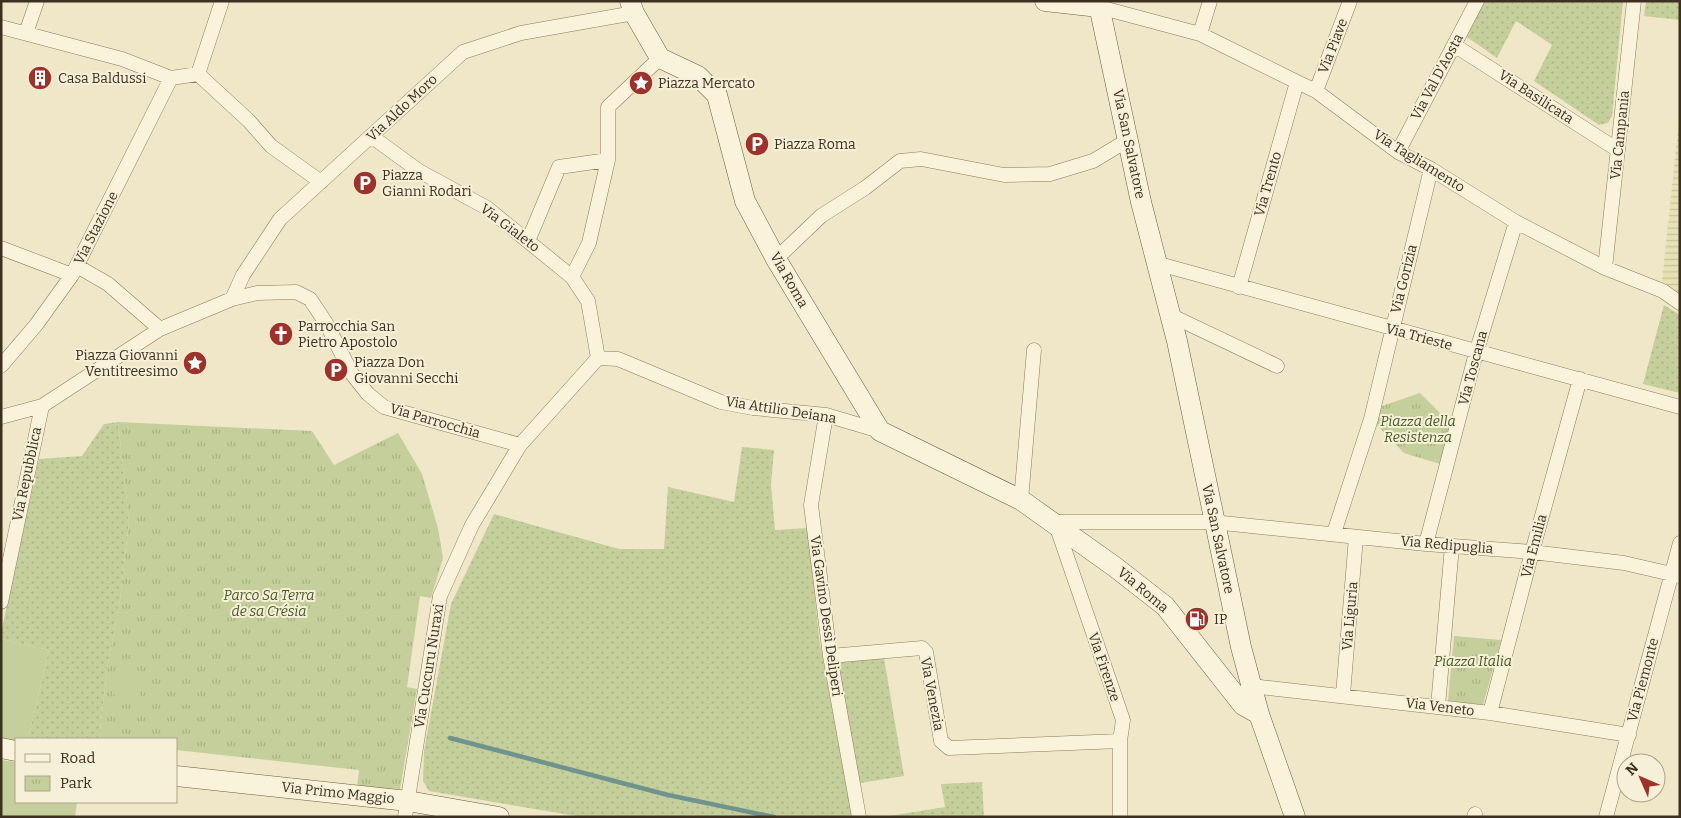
<svg xmlns="http://www.w3.org/2000/svg" width="1681" height="818" viewBox="0 0 1681 818" font-family="Bitter,serif">
<style>
.farmland{fill:url(#farmland-rules)}
.grass{fill:url(#grass-dots)}
.park{fill:url(#park-tufts)}
.pitch{fill:#c5cf9b}
.lines{fill:none;stroke-linecap:round;stroke-linejoin:round}
.stream{stroke:#6f938d;stroke-width:4.5}
.street-casing{stroke:#8d7a5c;stroke-width:15}
.secondary-casing{stroke:#6f5b3f;stroke-width:21}
.street{stroke:#faf3dc;stroke-width:14}
.secondary{stroke:#faf3dc;stroke-width:20}
.labels{text-anchor:middle;dominant-baseline:central;stroke-width:4;stroke-linejoin:round;paint-order:stroke}
.street-label{font-size:14px;fill:#3d3020;stroke:#f7f0d8}
.poi-label{font-size:14px;fill:#3d3020;stroke:#f7f0d8;text-anchor:start}
.park-label{font-size:14px;font-style:italic;fill:#495a26;stroke:#f7f0d8}
</style>
<defs>
<pattern id="farmland-rules" width="6" height="5" patternUnits="userSpaceOnUse" patternTransform="scale(1.25)"><rect width="6" height="5" fill="#e6e2b5"/><path d="M0 2.5h6" fill="none" stroke="#c6c29b"/></pattern>
<pattern id="grass-dots" width="8" height="8" patternUnits="userSpaceOnUse" patternTransform="scale(1.25)"><rect width="8" height="8" fill="#c5cf9b"/><path d="M2 2h.1M6 6h.1" fill="none" stroke="#aab285" stroke-width="1.8" stroke-linecap="round"/></pattern>
<pattern id="park-tufts" width="24" height="20" patternUnits="userSpaceOnUse" patternTransform="scale(1.25)"><rect width="24" height="20" fill="#c5cf9b"/><path d="M3 7l-1-3M5 7V3M7 7l1-3M15 17l-1-3M17 17v-4M19 17l1-3" fill="none" stroke="#aab285"/></pattern>
</defs>
<rect width="100%" height="100%" fill="#f0e7c8"/>
<!-- farmland -->
<path class="farmland" d="M 1680,111 L 1680,293 L 1662,281 Z"/>
<!-- grass -->
<path class="grass" d="M 1484,1 L 1623,1 L 1612,116 L 1608,123 L 1599,125 L 1534,81 L 1552,45 L 1516,21 L 1497,58 L 1467,37 Z
M 1646,1 L 1680,1 L 1680,20 L 1644,16 Z
M 1664,305 L 1680,315 L 1680,393 L 1643,384 Z
M 118,422 L 129,521 L 120,600 L 108,663 L 99,739 L 28,739 L 49,650 L 1,639 L 1,633 L 39,459 L 82,456 L 104,424 Z
M 742,447 L 774,450 L 771,485 L 775,530 L 808,528 L 819,638 L 852,817 L 582,817 L 429,791 L 423,781 L 424,751 L 451,604 L 494,514 L 619,549 L 664,549 L 668,487 L 734,502 Z
M 884,658 L 904,776 L 860,783 L 836,663 Z
M 982,782 L 984,817 L 883,817 L 945,807 L 941,784 Z"/>
<!-- park -->
<path class="park" d="M 1420,393 L 1452,425 L 1440,464 L 1404,453 L 1373,421 L 1376,408 Z
M 118,422 L 312,431 L 334,465 L 398,433 L 422,474 L 438,528 L 443,558 L 431,598 L 420,596 L 407,687 L 417,689 L 400,789 L 357,787 L 359,770 L 176,750 L 176,739 L 99,739 L 108,663 L 120,600 L 129,521 Z
M 1454,636 L 1501,640 L 1483,705 L 1448,701 Z"/>
<!-- pitch -->
<path class="pitch" d="M 1,639 L 49,650 L 28,739 L 16,739 L 16,742 L 1,739 Z
M 116,669 L 142,671 L 140,697 L 114,695 Z
M 1,760 L 16,762 L 16,802 L 77,802 L 75,817 L 1,817 Z"/>
<g class="lines">
<!-- stream -->
<path class="stream" d="M 450,738 L 668,795 L 774,817"/>
<!-- street casing -->
<g class="street-casing">
<path id="street" d="M 1099,7 L 1200,34 L 1297,82 L 1316,91 L 1398,152 L 1431,169 L 1516,222 L 1605,268 L 1663,291 L 1680,303
M 1,27 L 122,59 L 171,78 L 198,74 L 249,121 L 271,146 L 321,182
M 26,33 L 37,1
M 1200,34 L 1210,1
M 1454,45 L 1618,150
M 198,74 L 222,1
M 1316,91 L 1350,1
M 371,136 L 419,171 L 487,208 L 572,277 L 588,301 L 598,358
M 1398,152 L 1477,1
M 528,241 L 559,167 L 608,160
M 1,248 L 72,275
M 776,259 L 821,216 L 865,188 L 900,161 L 921,159 L 1004,175 L 1050,174 L 1093,161 L 1128,140
M 1159,264 L 1680,407
M 77,266 L 108,284 L 160,329
M 1605,268 L 1634,1
M 572,277 L 589,243 L 608,160 L 608,107 L 660,58
M 1239,287 L 1297,82
M 232,299 L 243,275 L 280,219 L 463,52 L 521,33 L 634,13
M 1170,315 L 1277,366
M 598,358 L 618,359 L 721,402 L 753,408 L 826,415 L 880,431
M 1,366 L 36,325 L 72,275 L 171,78
M 826,415 L 811,505 L 830,656 L 859,817
M 1,417 L 42,406 L 160,329 L 232,299 L 257,293 L 296,292 L 310,299 L 326,323 L 352,374 L 368,394 L 384,407 L 520,445
M 1021,500 L 1034,350
M 1334,533 L 1371,419 L 1431,169
M 1426,544 L 1476,353 L 1516,222
M 1,602 L 42,406
M 830,656 L 922,648 L 926,652 L 941,741 L 949,748 L 1120,741
M 1251,686 L 1490,713 L 1629,735
M 1343,695 L 1356,537
M 1438,706 L 1452,546
M 1490,713 L 1532,552 L 1580,379
M 405,817 L 440,596 L 472,525 L 520,445 L 598,358
M 1120,817 L 1120,741 L 1123,720 L 1055,522 L 1213,522 L 1426,544 L 1532,552 L 1624,563 L 1680,576
M 1474,817 L 1475,814
M 1606,817 L 1680,543"/>
</g>
<!-- secondary casing -->
<g class="secondary-casing">
<path id="secondary" d="M 630,1 L 634,13 L 660,58 L 698,76 L 717,95 L 745,201 L 776,259 L 880,431 L 1021,500 L 1115,567 L 1165,606 L 1243,705 L 1259,714
M 1045,1 L 1099,7
M 1098,1 L 1141,202 L 1177,341 L 1241,647 L 1259,714 L 1295,817
M 1,748 L 16,751
M 176,776 L 408,801 L 499,817"/>
</g>
<!-- street -->
<use href="#street" class="street"/>
<!-- secondary -->
<use href="#secondary" class="secondary"/>
</g>
<!-- icons -->
<defs>
<g id="building-disc" transform="scale(1.25)"><circle r="9.5" fill="#9d322a" stroke="#f7f0d8"/><path d="M-4-6H4V6H1V3H-1V6H-4ZM-2.5-4.3h1.7v1.8h-1.7ZM.8-4.3h1.7v1.8H.8ZM-2.5-1h1.7V.8h-1.7ZM.8-1h1.7V.8H.8Z" fill="#fff"/></g>
<g id="sight-disc" transform="scale(1.25)"><circle r="9.5" fill="#9d322a" stroke="#f7f0d8"/><path d="M0-6L1.8-2.2L6-1.7L2.9 1.2L3.7 5.4L0 3.3L-3.7 5.4L-2.9 1.2L-6-1.7L-1.8-2.2Z" fill="#fff"/></g>
<g id="parking-disc" transform="scale(1.25)"><circle r="9.5" fill="#9d322a" stroke="#f7f0d8"/><path d="M-3.5-5.5H1a3.5 3.5 0 0 1 0 7H-1V5.5H-3.5ZM-1-3.4V-.6H.8a1.4 1.4 0 0 0 0-2.8Z" fill="#fff"/></g>
<g id="church-disc" transform="scale(1.25)"><circle r="9.5" fill="#9d322a" stroke="#f7f0d8"/><path d="M-1.2-6h2.4v3.5h3.3v2.4h-3.3V6h-2.4V-.1h-3.3v-2.4h3.3Z" fill="#fff"/></g>
<g id="fuel-disc" transform="scale(1.25)"><circle r="9.5" fill="#9d322a" stroke="#f7f0d8"/><path d="M-5.5-6h7V0h2V4h1.3V-2.5L3-4.5l.8-.8L6-3V5H2.5V1h-1V6h-7ZM-4.2-4.7v3.2H.2V-4.7Z" fill="#fff"/></g>
</defs>
<g fill-rule="evenodd">
<use href="#building-disc" x="40" y="78"/>
<use href="#sight-disc" x="641" y="83"/>
<use href="#parking-disc" x="757" y="144"/>
<use href="#parking-disc" x="365" y="183"/>
<use href="#church-disc" x="281" y="334"/>
<use href="#sight-disc" x="195" y="363"/>
<use href="#parking-disc" x="336" y="370"/>
<use href="#fuel-disc" x="1197" y="619"/>
</g>
<g class="labels">
<!-- street labels -->
<g class="street-label">
<text transform="translate(1333 46) rotate(-69)">Via Piave</text>
<text transform="translate(1437 77) rotate(-62)">Via Val D'Aosta</text>
<text transform="translate(1536 97) rotate(33)">Via Basilicata</text>
<text transform="translate(402 108) rotate(-43)">Via Aldo Moro</text>
<text transform="translate(1620 135) rotate(-84)">Via Campania</text>
<text transform="translate(1129 144) rotate(78)">Via San Salvatore</text>
<text transform="translate(1419 161) rotate(32)">Via Tagliamento</text>
<text transform="translate(1268 184) rotate(-74)">Via Trento</text>
<text transform="translate(96 228) rotate(-63)">Via Stazione</text>
<text transform="translate(510 228) rotate(37)">Via Gialeto</text>
<text transform="translate(1404 279) rotate(-76)">Via Gorizia</text>
<text transform="translate(789 280) rotate(60)">Via Roma</text>
<text transform="translate(1419 337) rotate(15)">Via Trieste</text>
<text transform="translate(1473 368) rotate(-75)">Via Toscana</text>
<text transform="translate(781 410) rotate(9)">Via Attilio Deiana</text>
<text transform="translate(435 421) rotate(16)">Via Parrocchia</text>
<text transform="translate(27 474) rotate(-78)">Via Repubblica</text>
<text transform="translate(1218 539) rotate(78)">Via San Salvatore</text>
<text transform="translate(1447 545) rotate(5)">Via Redipuglia</text>
<text transform="translate(1534 546) rotate(-75)">Via Emilia</text>
<text transform="translate(1143 590) rotate(40)">Via Roma</text>
<text transform="translate(826 616) rotate(82)">Via Gavino Dessì Deliperi</text>
<text transform="translate(1350 616) rotate(-85)">Via Liguria</text>
<text transform="translate(429 666) rotate(-81)">Via Cuccuru Nuraxi</text>
<text transform="translate(1104 667) rotate(71)">Via Firenze</text>
<text transform="translate(1643 680) rotate(-75)">Via Piemonte</text>
<text transform="translate(932 694) rotate(79)">Via Venezia</text>
<text transform="translate(1440 707) rotate(7)">Via Veneto</text>
<text transform="translate(338 793) rotate(6)">Via Primo Maggio</text>
</g>
<!-- poi labels -->
<g class="poi-label">
<text x="58" y="78">Casa Baldussi</text>
<text x="658" y="83">Piazza Mercato</text>
<text x="774" y="144">Piazza Roma</text>
<text x="382" y="175">Piazza<tspan x="382" dy="16">Gianni Rodari</tspan></text>
<text x="298" y="326">Parrocchia San<tspan x="298" dy="16">Pietro Apostolo</tspan></text>
<text x="178" y="355" text-anchor="end">Piazza Giovanni<tspan x="178" dy="16">Ventitreesimo</tspan></text>
<text x="354" y="362">Piazza Don<tspan x="354" dy="16">Giovanni Secchi</tspan></text>
<text x="1214" y="619">IP</text>
</g>
<!-- park labels -->
<g class="park-label">
<text x="1418" y="421">Piazza della<tspan x="1418" dy="16">Resistenza</tspan></text>
<text x="269" y="595">Parco Sa Terra<tspan x="269" dy="16">de sa Crésia</tspan></text>
<text x="1473" y="661">Piazza Italia</text>
</g>
</g>
<!-- border -->
<rect width="1681" height="818" fill="none" stroke="#3d3020" stroke-width="5"/>
<!-- legend -->
<rect x="15" y="738" width="162" height="65" fill="#f7f0d8" stroke="#ada38e"/>
<rect x="25" y="754" width="25" height="8" fill="#faf3dc" stroke="#ada38e"/>
<text x="60" y="763" font-size="15" fill="#3d3020">Road</text>
<rect x="25" y="776" width="25" height="15" fill="url(#park-tufts)" stroke="#ada38e"/>
<text x="60" y="788" font-size="15" fill="#3d3020">Park</text>
<!-- north arrow -->
<g transform="translate(1641 778) rotate(315)"><circle r="24" fill="#f7f0d8" stroke="#ada38e"/>
<path d="M0-4L9 19L0 12L-9 19Z" fill="#9d322a"/>
<text y="-8" font-size="14" font-weight="bold" text-anchor="middle" fill="#3d3020">N</text>
</g>
</svg>
